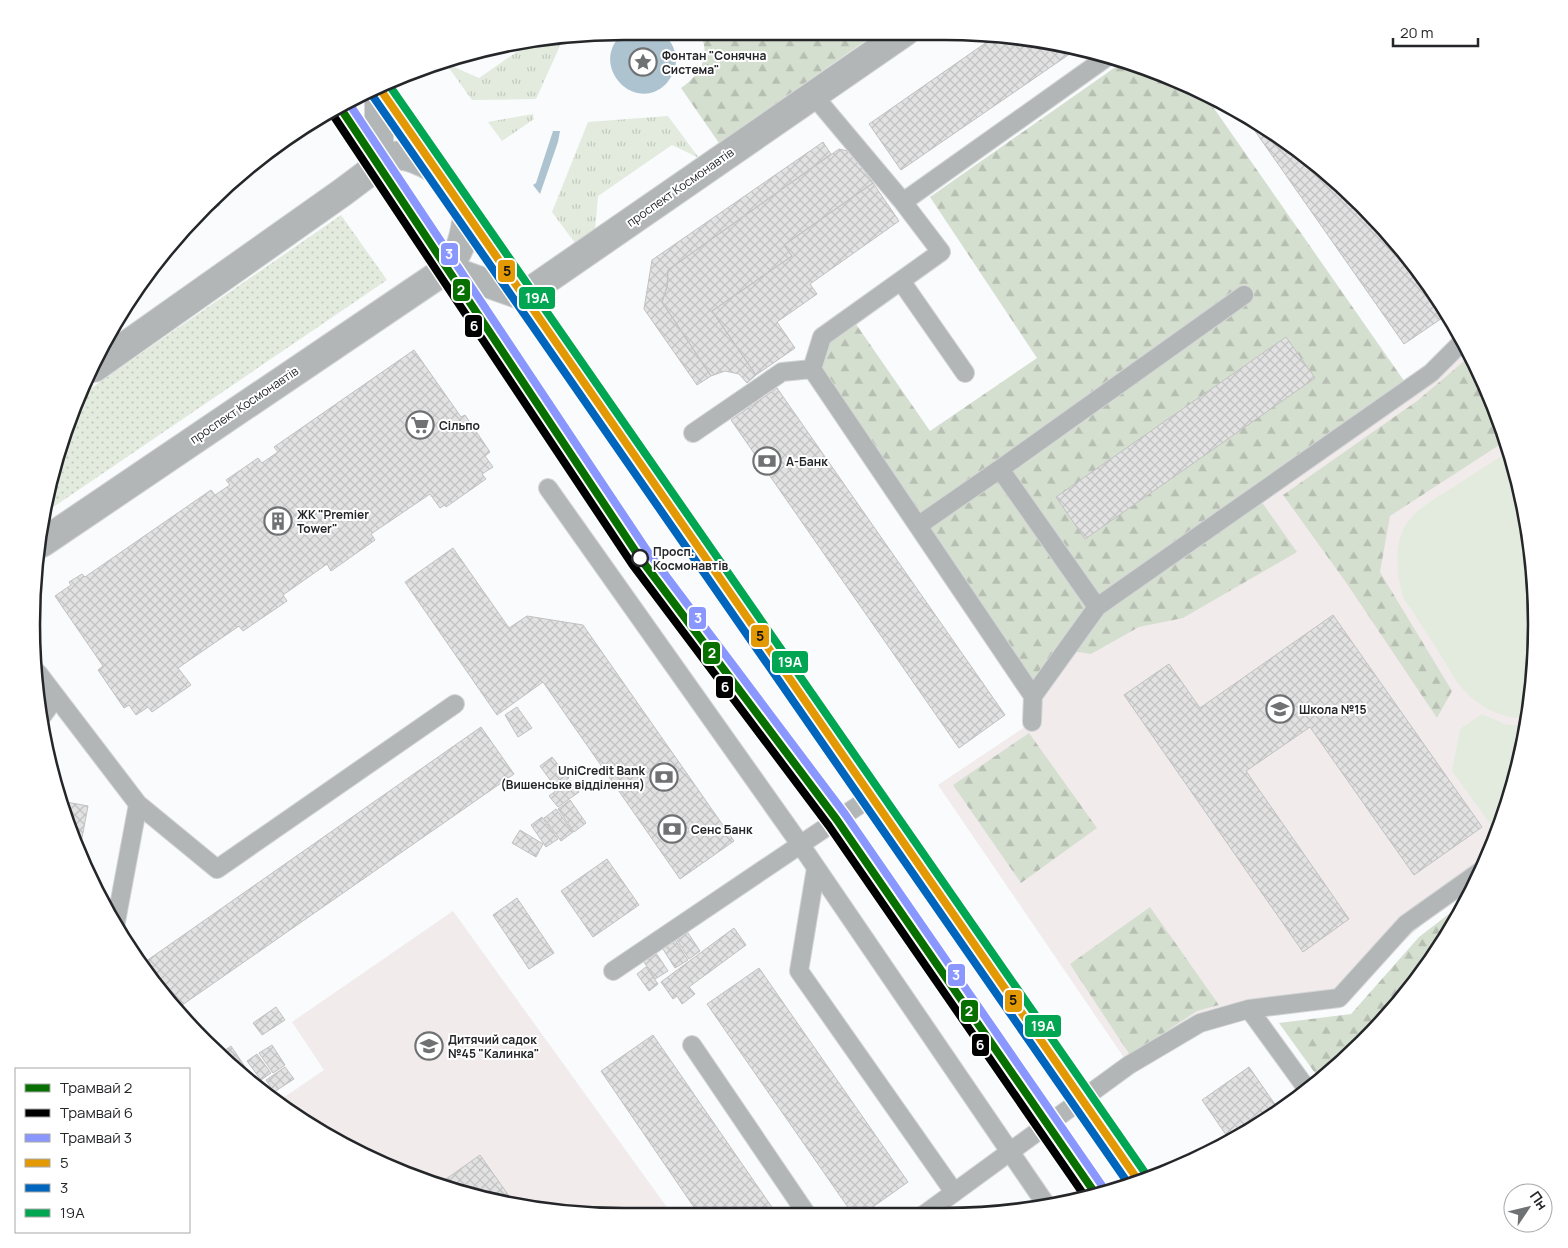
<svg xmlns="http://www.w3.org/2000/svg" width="1568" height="1248" viewBox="0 0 1568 1248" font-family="Manrope,sans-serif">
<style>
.education{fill:#f2ebec}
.grass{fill:url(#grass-tufts)}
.forest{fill:url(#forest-firs)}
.park{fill:url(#park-dots)}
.pitch{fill:#e2ebde}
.water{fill:#adc4d0}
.building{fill:url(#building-cross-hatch);stroke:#c1c1c1}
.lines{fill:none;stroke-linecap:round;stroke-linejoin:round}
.service-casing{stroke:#d4d5d6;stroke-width:20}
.tertiary-casing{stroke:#d4d5d6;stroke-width:30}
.secondary-casing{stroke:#d4d5d6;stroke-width:30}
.service{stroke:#b2b6b6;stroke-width:18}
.tertiary{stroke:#b2b6b6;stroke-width:28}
.secondary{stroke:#b1b5b5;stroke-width:28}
.bus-1-casing{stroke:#fff;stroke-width:11}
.bus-2-casing{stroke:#fff;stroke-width:11}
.bus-3-casing{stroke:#fff;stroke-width:11}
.bus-1{stroke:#e29904;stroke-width:8}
.bus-2{stroke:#0065bd;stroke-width:8}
.bus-3{stroke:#00a651;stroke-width:8}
.tram-1-casing{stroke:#fff;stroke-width:11}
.tram-2-casing{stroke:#fff;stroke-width:11}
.tram-3-casing{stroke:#fff;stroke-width:11}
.tram-1{stroke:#077000;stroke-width:8}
.tram-2{stroke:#000;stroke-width:8}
.tram-3{stroke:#8a97ff;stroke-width:8}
.stop-dot{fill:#fff;stroke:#252629;stroke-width:2.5}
.labels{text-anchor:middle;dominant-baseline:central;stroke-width:4;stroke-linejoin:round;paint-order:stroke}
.poi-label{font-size:12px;font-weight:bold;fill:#252629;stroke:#fff;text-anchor:start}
.street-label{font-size:12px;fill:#252629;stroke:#fff}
.stop-label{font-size:12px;font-weight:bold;fill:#252629;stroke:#fff;text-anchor:start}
.rim{fill:none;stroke:#252629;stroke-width:2.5}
.line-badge{stroke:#fff;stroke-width:2}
.badge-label{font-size:14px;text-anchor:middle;font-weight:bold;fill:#fff}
.pale-badge-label{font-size:14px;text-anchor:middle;font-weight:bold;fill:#111}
</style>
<defs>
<pattern id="grass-tufts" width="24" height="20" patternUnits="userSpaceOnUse" patternTransform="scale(1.25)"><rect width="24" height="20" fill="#e2ebde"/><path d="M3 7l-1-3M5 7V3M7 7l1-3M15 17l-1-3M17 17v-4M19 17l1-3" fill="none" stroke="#c2c9be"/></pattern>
<pattern id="forest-firs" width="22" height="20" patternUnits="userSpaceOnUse" patternTransform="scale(1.25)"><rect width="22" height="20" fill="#d5dfd0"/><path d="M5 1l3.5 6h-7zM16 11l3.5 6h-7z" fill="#b7bfb3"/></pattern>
<pattern id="park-dots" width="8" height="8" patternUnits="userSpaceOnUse" patternTransform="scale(1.25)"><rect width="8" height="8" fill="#e2ebde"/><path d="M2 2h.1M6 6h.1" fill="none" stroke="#c2c9be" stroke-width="1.8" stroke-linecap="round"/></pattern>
<pattern id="building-cross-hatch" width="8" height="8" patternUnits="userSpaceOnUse" patternTransform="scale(1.25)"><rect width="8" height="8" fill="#e3e2e3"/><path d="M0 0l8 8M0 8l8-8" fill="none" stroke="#c3c2c3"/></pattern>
</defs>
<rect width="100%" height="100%" fill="#f9fbfd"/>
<!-- education -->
<path class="education" d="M 1463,340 L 1505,434 L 1532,547 L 1535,663 L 1516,778 L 1480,874 L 1339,998 L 1249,1009 L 1129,1065 L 938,785 L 1032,722 L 1033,696 L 1097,607 Z
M 453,911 L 674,1217 L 624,1217 L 509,1205 L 397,1172 L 277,1102 L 324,1070 L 292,1022 Z"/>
<!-- grass -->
<path class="grass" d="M 563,39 L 536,99 L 472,100 L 449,68 L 454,67 L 479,78 L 528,44 Z
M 533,114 L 534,119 L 502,141 L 488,122 Z
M 668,116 L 699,158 L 672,145 L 598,196 L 595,231 L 575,243 L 552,212 L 588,122 Z"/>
<!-- forest -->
<path class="forest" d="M 707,32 L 878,32 L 719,143 L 681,88 C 699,76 711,57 701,36 Z
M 1124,61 L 1135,63 L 1204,94 L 1409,388 L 1097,607 L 1033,696 L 812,369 L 822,337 L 851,317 L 930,431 L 1037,358 L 930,197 Z
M 1470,356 L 1507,440 L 1390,516 L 1380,572 L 1452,691 L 1437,718 L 1345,581 L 1283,495 L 1417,401 Z
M 1261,501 L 1297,552 L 1183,618 L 1139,627 L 1091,654 L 1072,651 L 1102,611 Z
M 1029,733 L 1097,828 L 1021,883 L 953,785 Z
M 1467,900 L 1414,985 L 1335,1070 L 1320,1080 L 1279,1023 L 1351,1014 L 1419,937 Z
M 1150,907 L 1219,1005 L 1197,1011 L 1130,1055 L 1070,964 Z"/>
<!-- park -->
<path class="park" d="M 341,215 L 387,280 L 46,512 L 52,470 L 84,393 Z"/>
<!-- pitch -->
<path class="pitch" d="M 1509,451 L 1532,547 L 1535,663 L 1526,718 C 1503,720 1477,706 1462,688 C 1454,680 1449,668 1443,659 C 1430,638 1417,618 1403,597 C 1397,576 1393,542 1407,523 C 1418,507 1436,498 1452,488 C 1471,476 1490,463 1509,451 Z
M 1482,714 L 1507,725 L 1525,725 L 1516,778 L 1496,832 L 1452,771 L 1460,729 Z"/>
<!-- water -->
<path class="water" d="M 659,31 C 669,37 676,48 676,60 C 676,69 672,77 666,84 C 633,116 585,61 626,31 Z
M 553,131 L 560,131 L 558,142 L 540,194 L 533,185 L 536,183 Z"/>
<!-- building -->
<path class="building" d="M 997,35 L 1074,51 L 901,170 L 869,124 Z
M 1241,111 L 1335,178 L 1390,233 L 1448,314 L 1404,344 Z
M 823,142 L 831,154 L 668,270 L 667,287 L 662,302 L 711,376 L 697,385 L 644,309 L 652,260 Z
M 839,149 L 852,152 L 873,183 L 784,245 L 792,256 L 712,311 L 756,375 L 747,383 L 739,374 L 725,371 L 711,376 L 662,302 L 667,287 L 668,270 Z
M 873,183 L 899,221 L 810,284 L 817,294 L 777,322 L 795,348 L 756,375 L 712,311 L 792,256 L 784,245 Z
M 215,197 L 220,205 L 186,229 L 205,205 Z
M 1286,337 L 1315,378 L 1085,539 L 1056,497 Z
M 414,350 L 461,417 L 465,415 L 490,452 L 485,456 L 493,467 L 482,474 L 486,479 L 446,507 L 445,505 L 440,508 L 430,494 L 371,534 L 375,540 L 331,571 L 327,564 L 283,595 L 287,601 L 243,631 L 239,626 L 178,668 L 191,685 L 152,712 L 148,707 L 136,715 L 129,705 L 124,708 L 98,670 L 103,666 L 55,596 L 71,585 L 69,582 L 82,574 L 85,577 L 211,490 L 215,495 L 230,485 L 226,480 L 258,458 L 262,463 L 278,452 L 274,447 Z
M 777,388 L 1005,715 L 959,748 L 731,420 Z
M 576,439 L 581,446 L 575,450 L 570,443 Z
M 453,548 L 509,628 L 527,616 L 583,625 L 734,841 L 680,879 L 543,682 L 497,715 L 405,582 Z
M 1333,615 L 1482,827 L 1414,875 L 1310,727 L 1246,771 L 1349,919 L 1303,952 L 1124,695 L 1169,664 L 1200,708 Z
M 517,707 L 532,728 L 518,737 L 505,715 Z
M 481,727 L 514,774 L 175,1010 L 142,964 Z
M 552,757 L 569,778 L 556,788 L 540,766 Z
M 570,780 L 579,792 L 558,807 L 549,796 Z
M 570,800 L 586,823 L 574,832 L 558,809 Z
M 61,801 L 88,806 L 80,848 Z
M 556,809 L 573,832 L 561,841 L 544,818 Z
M 542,817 L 558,839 L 546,847 L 531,825 Z
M 520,830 L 543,844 L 536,857 L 512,843 Z
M 607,859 L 639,905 L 593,937 L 561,891 Z
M 517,898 L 554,953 L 529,969 L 493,915 Z
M 734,928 L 746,945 L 689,987 L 695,994 L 682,1004 L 677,996 L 673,999 L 661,982 Z
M 686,930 L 700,951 L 689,959 L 675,937 Z
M 674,938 L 688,960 L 675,968 L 661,946 Z
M 654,950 L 668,971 L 655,979 L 642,959 Z
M 646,967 L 658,984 L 649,991 L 637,974 Z
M 759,968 L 908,1182 L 860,1216 L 854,1216 L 707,1004 Z
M 276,1007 L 285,1020 L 262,1035 L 253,1023 Z
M 653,1035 L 778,1216 L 700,1216 L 601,1071 Z
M 272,1045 L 285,1065 L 273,1073 L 259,1053 Z
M 231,1046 L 254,1080 L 251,1083 L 220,1054 Z
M 257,1054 L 271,1073 L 261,1080 L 247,1061 Z
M 285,1067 L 294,1079 L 274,1092 L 266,1080 Z
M 1249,1067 L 1279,1110 L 1240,1137 L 1231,1142 L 1202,1100 Z
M 480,1155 L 514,1203 L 510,1206 L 439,1184 Z"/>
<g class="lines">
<!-- service casing -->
<g class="service-casing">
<path id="service" d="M 814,96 L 903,202
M 901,281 L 965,373
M 693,433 L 782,372 L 812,369
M 1000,469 L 1244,295
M 548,488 L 800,844 L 1045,1203
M 919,525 L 1000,469 L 1097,607
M 38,673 L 138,804 L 115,927
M 1033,696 L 812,369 L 822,337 L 941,252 L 903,202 L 1107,57
M 43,715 L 56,697
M 1032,722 L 1033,696 L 1097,607 L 1431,373 L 1463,341
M 138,804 L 217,869 L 455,704
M 816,868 L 799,971 L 954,1192
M 613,971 L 871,797
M 1249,1009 L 1307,1089
M 692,1045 L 808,1216
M 922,1216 L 1129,1065 L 1200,1023 L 1249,1009 L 1339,998 L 1406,924 L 1482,870"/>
</g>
<!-- tertiary casing -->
<g class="tertiary-casing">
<path id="tertiary" d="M 379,165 C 383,163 388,157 393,156 C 405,153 425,163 435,169
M 447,269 L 523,296 L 905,32
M 94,368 L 343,192 L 379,165 L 379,89
M 42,543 L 447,269 C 461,249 464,239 467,215"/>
</g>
<!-- secondary casing -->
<g class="secondary-casing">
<path id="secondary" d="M 380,89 L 1140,1183"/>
</g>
<!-- service -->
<use href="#service" class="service"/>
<!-- tertiary -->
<use href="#tertiary" class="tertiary"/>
<!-- secondary -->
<use href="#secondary" class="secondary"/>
<!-- bus-1 casing -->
<g class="bus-1-casing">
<path id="bus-1" d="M 380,89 L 1140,1183"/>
</g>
<!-- bus-2 casing -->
<g class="bus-2-casing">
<path id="bus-2" d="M 372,95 L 1130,1186"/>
</g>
<!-- bus-3 casing -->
<g class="bus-3-casing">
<path id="bus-3" d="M 389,85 L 1148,1177"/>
</g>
<!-- bus-1 -->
<use href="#bus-1" class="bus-1"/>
<!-- bus-2 -->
<use href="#bus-2" class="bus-2"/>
<!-- bus-3 -->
<use href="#bus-3" class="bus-3"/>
<!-- tram-1 casing -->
<g class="tram-1-casing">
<path id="tram-1" d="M 339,106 L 640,558 L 837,820 L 1095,1193"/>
</g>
<!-- tram-2 casing -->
<g class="tram-2-casing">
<path id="tram-2" d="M 331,112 L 632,564 L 829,826 L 1084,1195"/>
</g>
<!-- tram-3 casing -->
<g class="tram-3-casing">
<path id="tram-3" d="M 348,102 L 648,552 L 845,814 L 1103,1187"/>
</g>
<!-- tram-1 -->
<use href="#tram-1" class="tram-1"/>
<!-- tram-2 -->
<use href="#tram-2" class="tram-2"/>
<!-- tram-3 -->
<use href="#tram-3" class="tram-3"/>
</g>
<!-- icons -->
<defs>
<g id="sight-ring" transform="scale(1.4375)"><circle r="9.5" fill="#fff" stroke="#6f7173" stroke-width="1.5"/><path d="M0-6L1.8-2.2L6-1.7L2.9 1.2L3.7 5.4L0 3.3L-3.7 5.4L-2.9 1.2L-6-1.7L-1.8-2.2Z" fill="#6f7173"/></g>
<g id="supermarket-ring" transform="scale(1.4375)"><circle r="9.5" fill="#fff" stroke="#6f7173" stroke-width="1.5"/><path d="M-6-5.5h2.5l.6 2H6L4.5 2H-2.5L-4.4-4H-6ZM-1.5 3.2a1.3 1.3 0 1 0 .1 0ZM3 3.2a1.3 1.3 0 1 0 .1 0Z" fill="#6f7173"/></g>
<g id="bank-ring" transform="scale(1.4375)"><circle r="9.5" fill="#fff" stroke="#6f7173" stroke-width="1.5"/><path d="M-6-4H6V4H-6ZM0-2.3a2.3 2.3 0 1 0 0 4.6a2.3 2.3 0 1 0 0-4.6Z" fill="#6f7173"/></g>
<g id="building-ring" transform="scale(1.4375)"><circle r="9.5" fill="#fff" stroke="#6f7173" stroke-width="1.5"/><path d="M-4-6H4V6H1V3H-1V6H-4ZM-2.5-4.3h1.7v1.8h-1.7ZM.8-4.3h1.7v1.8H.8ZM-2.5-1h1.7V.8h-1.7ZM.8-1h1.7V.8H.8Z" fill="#6f7173"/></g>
<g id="school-ring" transform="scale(1.4375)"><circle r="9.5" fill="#fff" stroke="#6f7173" stroke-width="1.5"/><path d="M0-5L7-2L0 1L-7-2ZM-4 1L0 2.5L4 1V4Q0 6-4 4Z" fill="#6f7173"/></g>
</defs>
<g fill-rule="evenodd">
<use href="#sight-ring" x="643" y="62"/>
<use href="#supermarket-ring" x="420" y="425"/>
<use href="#bank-ring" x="767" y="461"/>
<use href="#building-ring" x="278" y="521"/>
<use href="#school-ring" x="1280" y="709"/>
<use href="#bank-ring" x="664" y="777"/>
<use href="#bank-ring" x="672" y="829"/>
<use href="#school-ring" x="429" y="1046"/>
</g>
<!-- markers -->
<circle class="stop-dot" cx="640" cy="558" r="8"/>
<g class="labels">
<!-- poi labels -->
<g class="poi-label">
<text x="662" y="55">Фонтан "Сонячна<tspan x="662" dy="14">Система"</tspan></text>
<text x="439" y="425">Сільпо</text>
<text x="786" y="461">А-Банк</text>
<text x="297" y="514">ЖК "Premier<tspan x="297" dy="14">Tower"</tspan></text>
<text x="1299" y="709">Школа №15</text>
<text x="645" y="770" text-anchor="end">UniCredit Bank<tspan x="645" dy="14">(Вишенське відділення)</tspan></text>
<text x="691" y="829">Сенс Банк</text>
<text x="448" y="1039">Дитячий садок<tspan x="448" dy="14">№45 "Калинка"</tspan></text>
</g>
<!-- street labels -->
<g class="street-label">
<text transform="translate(680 187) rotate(-35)">проспект Космонавтів</text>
<text transform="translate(244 405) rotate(-34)">проспект Космонавтів</text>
</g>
<!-- stop labels -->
<g class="stop-label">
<text x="653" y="551">Просп.<tspan x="653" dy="14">Космонавтів</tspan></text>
</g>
</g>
<!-- crop -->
<path d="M0 0H1568V1248H0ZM624 40H944A584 584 0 0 1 1528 624V624A584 584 0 0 1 944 1208H624A584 584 0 0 1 40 624V624A584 584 0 0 1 624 40Z" fill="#fff" fill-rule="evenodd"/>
<path class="rim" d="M624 40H944A584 584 0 0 1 1528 624V624A584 584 0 0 1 944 1208H624A584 584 0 0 1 40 624V624A584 584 0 0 1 624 40Z"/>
<g class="line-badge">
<rect x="440" y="242" width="19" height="24" rx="5" fill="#8a97ff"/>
<rect x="497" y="259" width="19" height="24" rx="5" fill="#e29904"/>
<rect x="452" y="278" width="19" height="24" rx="5" fill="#077000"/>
<rect x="518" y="286" width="38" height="24" rx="5" fill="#00a651"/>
<rect x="464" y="314" width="19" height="24" rx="5" fill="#000"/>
<rect x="688" y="606" width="19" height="24" rx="5" fill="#8a97ff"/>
<rect x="750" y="624" width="20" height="24" rx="5" fill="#e29904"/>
<rect x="702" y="641" width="19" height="24" rx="5" fill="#077000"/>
<rect x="771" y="650" width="38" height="24" rx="5" fill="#00a651"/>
<rect x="715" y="675" width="19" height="24" rx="5" fill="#000"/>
<rect x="947" y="963" width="19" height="24" rx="5" fill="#8a97ff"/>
<rect x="1004" y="989" width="19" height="24" rx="5" fill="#e29904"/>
<rect x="960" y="999" width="19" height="24" rx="5" fill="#077000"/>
<rect x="1024" y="1014" width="38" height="24" rx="5" fill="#00a651"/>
<rect x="971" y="1033" width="19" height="24" rx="5" fill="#000"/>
</g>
<g class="badge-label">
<text x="449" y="259">3</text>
<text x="461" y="295">2</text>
<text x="537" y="303">19А</text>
<text x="474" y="331">6</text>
<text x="698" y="623">3</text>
<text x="712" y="658">2</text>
<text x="790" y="667">19А</text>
<text x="725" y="692">6</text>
<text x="956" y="980">3</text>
<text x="969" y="1016">2</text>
<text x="1043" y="1031">19А</text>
<text x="980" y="1050">6</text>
</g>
<g class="pale-badge-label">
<text x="507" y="276">5</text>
<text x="760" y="641">5</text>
<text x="1013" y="1005">5</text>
</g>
<!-- legend -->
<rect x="15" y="1068" width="175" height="165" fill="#ffffff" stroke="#a8a8a9"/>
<rect x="25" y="1084" width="25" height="8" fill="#077000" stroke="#a8a8a9"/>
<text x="60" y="1093" font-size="15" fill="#252629">Трамвай 2</text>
<rect x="25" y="1109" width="25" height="8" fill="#000000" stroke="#a8a8a9"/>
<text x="60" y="1118" font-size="15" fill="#252629">Трамвай 6</text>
<rect x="25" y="1134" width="25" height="8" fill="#8a97ff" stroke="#a8a8a9"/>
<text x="60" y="1143" font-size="15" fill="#252629">Трамвай 3</text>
<rect x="25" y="1159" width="25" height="8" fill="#e29904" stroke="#a8a8a9"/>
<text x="60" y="1168" font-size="15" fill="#252629">5</text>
<rect x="25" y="1184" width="25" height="8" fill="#0065bd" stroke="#a8a8a9"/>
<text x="60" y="1193" font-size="15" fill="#252629">3</text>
<rect x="25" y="1209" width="25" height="8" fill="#00a651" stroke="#a8a8a9"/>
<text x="60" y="1218" font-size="15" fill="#252629">19А</text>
<!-- north arrow -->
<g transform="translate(1528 1208) rotate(55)"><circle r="24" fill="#ffffff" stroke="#a8a8a9"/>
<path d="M0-4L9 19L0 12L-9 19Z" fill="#6f7173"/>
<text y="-8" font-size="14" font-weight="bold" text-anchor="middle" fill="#252629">Пн</text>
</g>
<!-- scale -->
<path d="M1393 38v8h85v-8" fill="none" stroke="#252629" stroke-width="2.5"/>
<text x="1400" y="38" font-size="15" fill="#252629" stroke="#ffffff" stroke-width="4" paint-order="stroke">20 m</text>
</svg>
